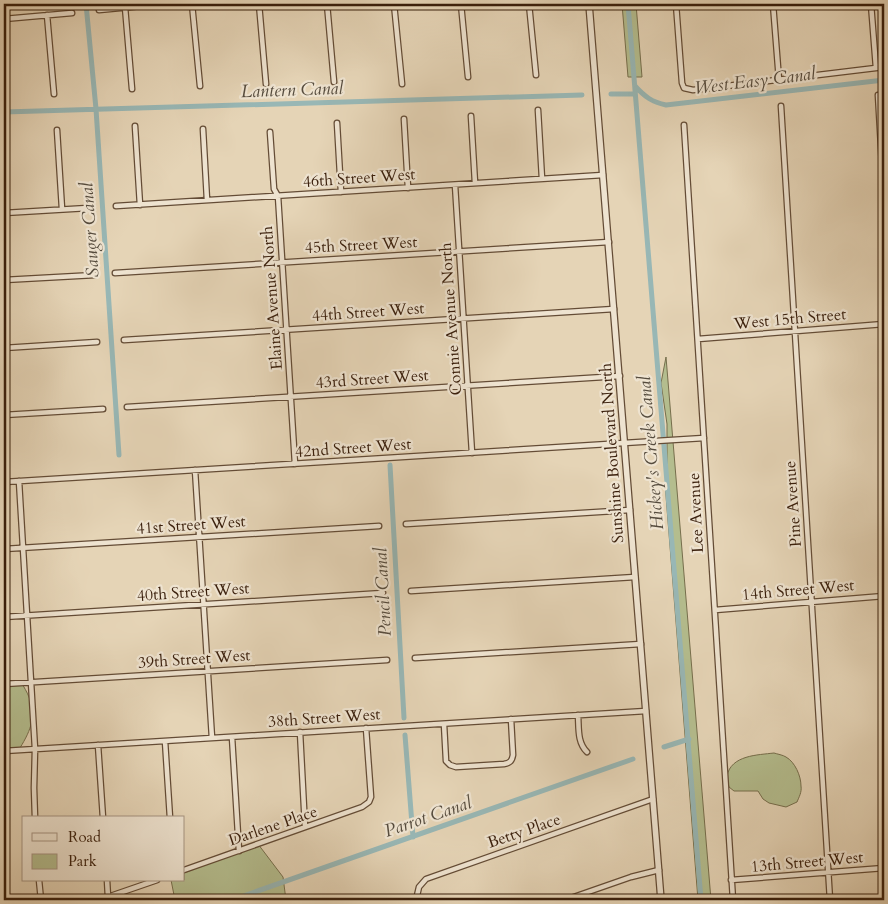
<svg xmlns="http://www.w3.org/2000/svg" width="888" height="904" viewBox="0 0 888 904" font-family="Cardo,serif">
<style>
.green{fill:#b4bd8e;stroke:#766e4c}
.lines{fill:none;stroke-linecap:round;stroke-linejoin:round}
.canal{stroke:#98b7b5;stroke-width:5}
.minor-casing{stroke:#644c36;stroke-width:7}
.tertiary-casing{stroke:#644c36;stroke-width:8}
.minor{stroke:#eee3d0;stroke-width:4.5}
.tertiary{stroke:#eee3d0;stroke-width:5.5}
.labels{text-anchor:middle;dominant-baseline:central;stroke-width:4.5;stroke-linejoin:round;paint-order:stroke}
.street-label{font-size:16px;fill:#391e0b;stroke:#eee3d0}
.water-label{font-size:18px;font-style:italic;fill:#564c3e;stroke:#eee3d0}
</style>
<rect width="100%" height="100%" fill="#e5d4b6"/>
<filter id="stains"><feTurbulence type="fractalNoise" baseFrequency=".004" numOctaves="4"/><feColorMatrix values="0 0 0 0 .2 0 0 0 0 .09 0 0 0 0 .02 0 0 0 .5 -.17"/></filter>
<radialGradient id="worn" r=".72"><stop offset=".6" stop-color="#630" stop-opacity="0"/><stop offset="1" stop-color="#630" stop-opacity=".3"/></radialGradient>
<!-- green -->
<path class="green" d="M 622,4 L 636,4 L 642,77 L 628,77 Z
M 666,357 L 711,900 L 698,900 L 665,483 L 667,479 L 667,424 L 661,383 Z
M 21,682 C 24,687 27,692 29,697 C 38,716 29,734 18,751 L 4,751 L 4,683 Z
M 774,753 C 777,754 783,755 786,757 C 795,762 801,776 801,786 C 802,792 799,797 797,802 L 786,807 L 769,803 L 763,799 L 758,791 L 734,791 L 729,787 C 728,784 727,779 727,776 C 731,755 758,755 774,753 Z
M 258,844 L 283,877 L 286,900 L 175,900 L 171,880 L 184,880 L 184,873 Z"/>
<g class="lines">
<!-- canal -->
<path class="canal" d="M 86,4 L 96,109 L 119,455
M 628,4 L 701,900
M 635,86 C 645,97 652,102 666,105 L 884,80
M 611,94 L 635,94
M 4,112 L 582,95
M 390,465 L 404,718
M 405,735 L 413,837
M 664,747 L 689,739
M 232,900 C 365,853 499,807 633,759"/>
<!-- minor casing -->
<g class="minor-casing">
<path id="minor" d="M 192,4 L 200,86
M 259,4 L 266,84
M 327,4 L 334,82
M 394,4 L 402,84
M 461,4 L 468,77
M 529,4 L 536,75
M 676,4 L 682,83 L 684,88 L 693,90 L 884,67
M 773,4 L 779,80
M 871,4 L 876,68
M 125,7 L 132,89
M 99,10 L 163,4
M 47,15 L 54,94
M 4,19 L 72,13
M 878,95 L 884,200
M 781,106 L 830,900
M 538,110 L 542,179
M 471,116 L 475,183
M 404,119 L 408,188
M 337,123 L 341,192
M 684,125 L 733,900
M 135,126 L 140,205
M 203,129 L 207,200
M 57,130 L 62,209
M 270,132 L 274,189 L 278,196 L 295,464
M 455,185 L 472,453
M 116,206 L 603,175
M 4,213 L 88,208
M 115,273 L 609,242
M 4,280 L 95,275
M 698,339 L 884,324
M 124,340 L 614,309
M 4,348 L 97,342
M 127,407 L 620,376
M 4,415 L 103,409
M 195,470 L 212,738
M 19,481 L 35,749 L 34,788 L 35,818
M 4,482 L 704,438
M 406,524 L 630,510
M 4,549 L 379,526
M 411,591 L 635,577
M 715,610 L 884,596
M 4,617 L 383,593
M 415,658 L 641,644
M 4,684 L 387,660
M 578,715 C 579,728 577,742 587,752
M 444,724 L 446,761 L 450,765 L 456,767 L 504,764 C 510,763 512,761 513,755 L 511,719
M 300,732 L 305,827
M 232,737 L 239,851
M 165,741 L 170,818
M 98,745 L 103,818
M 4,751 L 646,711
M 184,870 L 362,807 L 369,802 L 371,797 L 366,728
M 39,880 L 41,900
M 107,880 L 108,897
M 731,880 L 884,868
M 99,900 L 157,880
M 416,900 L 419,887 L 426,879 L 653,799
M 565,900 L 631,877 L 659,870"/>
</g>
<!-- tertiary casing -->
<g class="tertiary-casing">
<path id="tertiary" d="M 589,4 L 661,900"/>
</g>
<!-- minor -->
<use href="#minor" class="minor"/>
<!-- tertiary -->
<use href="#tertiary" class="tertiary"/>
</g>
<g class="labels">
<!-- street labels -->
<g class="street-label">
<text transform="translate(359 178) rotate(-4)">46th Street West</text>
<text transform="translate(361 245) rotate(-3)">45th Street West</text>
<text transform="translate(272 298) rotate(-94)">Elaine Avenue North</text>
<text transform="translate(368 312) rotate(-4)">44th Street West</text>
<text transform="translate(451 319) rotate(-94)">Connie Avenue North</text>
<text transform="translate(790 319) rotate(-5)">West 15th Street</text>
<text transform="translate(372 379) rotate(-4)">43rd Street West</text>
<text transform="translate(353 448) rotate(-4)">42nd Street West</text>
<text transform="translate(612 453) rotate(-94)">Sunshine Boulevard North</text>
<text transform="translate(793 504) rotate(-94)">Pine Avenue</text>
<text transform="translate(696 513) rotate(-93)">Lee Avenue</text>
<text transform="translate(191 525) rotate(-4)">41st Street West</text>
<text transform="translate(798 590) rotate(-5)">14th Street West</text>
<text transform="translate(193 592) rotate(-4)">40th Street West</text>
<text transform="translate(194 659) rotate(-4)">39th Street West</text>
<text transform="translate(324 718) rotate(-4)">38th Street West</text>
<text transform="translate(273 826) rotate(-19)">Darlene Place</text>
<text transform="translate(524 831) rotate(-19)">Betty Place</text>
<text transform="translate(807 862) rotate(-5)">13th Street West</text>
</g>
<!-- water labels -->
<g class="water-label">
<text transform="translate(755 81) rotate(-7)">West Easy Canal</text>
<text transform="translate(292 90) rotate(-2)">Lantern Canal</text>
<text transform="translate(90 230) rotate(-94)">Sauger Canal</text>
<text transform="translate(651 453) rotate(-95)">Hickey's Creek Canal</text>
<text transform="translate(383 592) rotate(-93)">Pencil Canal</text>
<text transform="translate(428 817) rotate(-19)">Parrot Canal</text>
</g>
</g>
<!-- margin -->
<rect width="888" height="904" fill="none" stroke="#e5d4b6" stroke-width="20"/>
<rect x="5" y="5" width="878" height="894" fill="none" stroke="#391e0b" stroke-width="2.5"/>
<rect x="10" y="10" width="868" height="884" fill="none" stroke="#391e0b"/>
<!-- legend -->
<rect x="22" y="816" width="162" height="65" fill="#eee3d0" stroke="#a69481"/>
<rect x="32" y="833" width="25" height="8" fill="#eee3d0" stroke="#a69481"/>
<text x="68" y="842" font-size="15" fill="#391e0b">Road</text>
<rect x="32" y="854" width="25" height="15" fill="#b4bd8e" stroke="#a69481"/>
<text x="68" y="866" font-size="15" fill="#391e0b">Park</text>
<rect width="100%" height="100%" filter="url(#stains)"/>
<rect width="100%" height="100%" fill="url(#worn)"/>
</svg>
